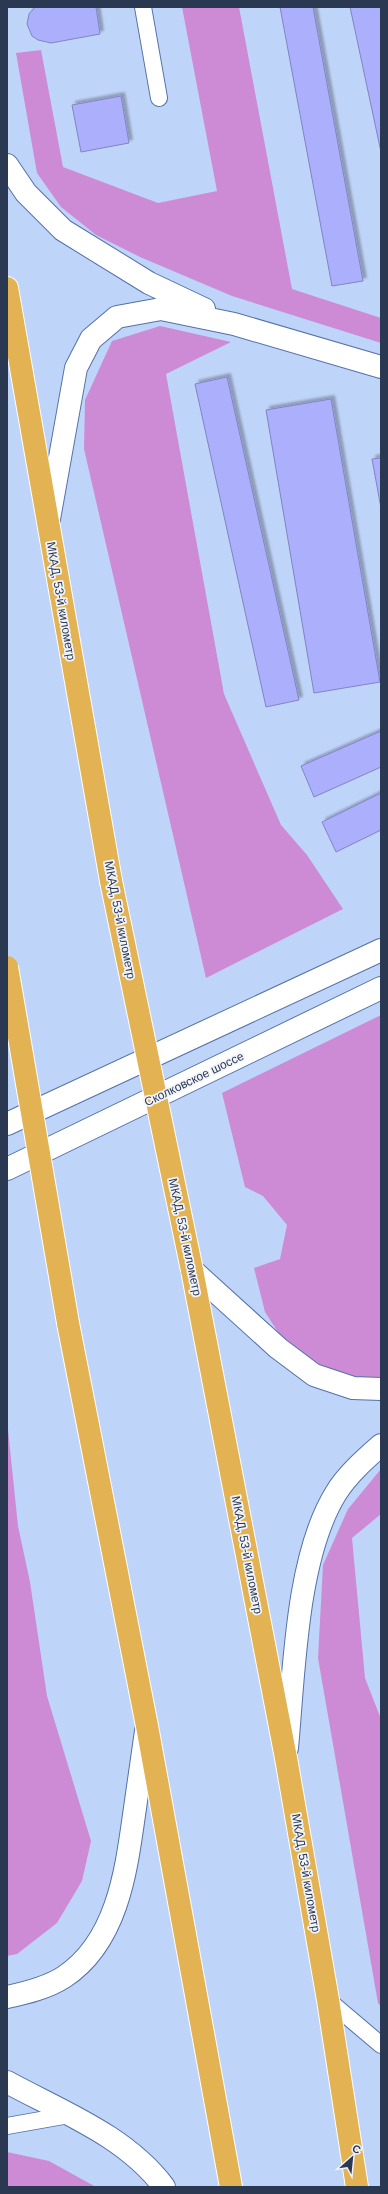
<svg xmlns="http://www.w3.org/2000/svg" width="388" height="2194" viewBox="0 0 388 2194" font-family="Helvetica,sans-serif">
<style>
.green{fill:#cd8bd6}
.building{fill:#acaffc;stroke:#8283c3;filter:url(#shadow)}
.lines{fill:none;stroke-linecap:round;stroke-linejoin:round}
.lane-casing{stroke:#5371a8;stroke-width:18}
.secondary-casing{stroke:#5371a8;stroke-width:24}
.highway-casing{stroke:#fff;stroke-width:24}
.lane{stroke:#fff;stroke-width:16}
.secondary{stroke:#fff;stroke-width:22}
.highway{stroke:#e2b253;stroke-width:22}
.highway-bridge-casing{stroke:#fff;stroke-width:24;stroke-linecap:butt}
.highway-bridge{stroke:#e2b253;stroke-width:22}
.labels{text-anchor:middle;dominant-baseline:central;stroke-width:3.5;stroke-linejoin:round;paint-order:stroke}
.street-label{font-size:12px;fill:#2b3851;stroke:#f1f4fb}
</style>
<defs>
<filter id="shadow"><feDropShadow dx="3.5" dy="-3.5" stdDeviation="1" flood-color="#0004"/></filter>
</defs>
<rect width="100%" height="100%" fill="#bfd4f9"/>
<!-- green -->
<path class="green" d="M 182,7 L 239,7 L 292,289 L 381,318 L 381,343 L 232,296 L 140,257 L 96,235 L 61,207 L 37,173 L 16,53 L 41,50 L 63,167 L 158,203 L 217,191 Z
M 160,326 L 231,342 L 166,374 L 224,694 L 281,825 L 307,855 L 343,909 L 206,978 L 84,449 L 85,400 L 112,341 Z
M 381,1015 L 381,1384 L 354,1384 L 292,1354 L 265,1312 L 254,1268 L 280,1259 L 287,1225 L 263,1196 L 245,1187 L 222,1093 Z
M 7,1420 L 18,1526 L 30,1582 L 47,1696 L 91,1841 L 82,1881 L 57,1923 L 17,1954 L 7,1956 Z
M 381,1469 L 381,1514 L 352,1538 L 365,1678 L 381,1719 L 381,2007 L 378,2003 L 318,1658 L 323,1565 L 348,1509 Z
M 7,2152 L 49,2161 L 96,2187 L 7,2187 Z"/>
<!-- building -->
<path class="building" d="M 35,7 L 96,7 L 100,34 L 51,43 L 38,40 L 32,36 L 27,24 L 29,14 Z
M 280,7 L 313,7 L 363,281 L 332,286 Z
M 350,7 L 381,7 L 381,152 Z
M 121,96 L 129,143 L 81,152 L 72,105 Z
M 227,377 L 299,700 L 266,707 L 195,384 Z
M 331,399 L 380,682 L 314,693 L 266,410 Z
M 381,458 L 381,508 L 372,459 Z
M 381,731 L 381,767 L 314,797 L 301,766 Z
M 381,793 L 381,830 L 336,852 L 322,822 Z"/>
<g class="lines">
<!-- lane casing -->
<g class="lane-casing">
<path id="lane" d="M 143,7 L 159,98
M 328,2000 L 381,2045
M 7,2126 L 69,2115"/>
</g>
<!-- secondary casing -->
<g class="secondary-casing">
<path id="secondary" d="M 7,165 L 26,193 L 63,230 L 149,283 L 204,309
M 49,519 L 76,368 L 91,339 L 117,317 L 161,309 L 234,324 L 381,367
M 7,1124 L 381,950
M 7,1169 L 381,988
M 192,1270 L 278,1348 L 314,1375 L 353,1388 L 381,1389
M 287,1748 C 294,1674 296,1557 336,1493 C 347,1475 365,1459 381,1445
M 7,1997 C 26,1993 47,1988 64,1977 C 117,1942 126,1872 134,1815 C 138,1787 142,1759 146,1731
M 7,2082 C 62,2112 126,2136 164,2187"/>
</g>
<!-- highway casing -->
<g class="highway-casing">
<path id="highway" d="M 7,288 L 111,881
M 192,1270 L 286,1758 L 328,2000 L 357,2187
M 68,1323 L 147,1726 L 231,2187"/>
</g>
<!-- lane -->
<use href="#lane" class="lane"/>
<!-- secondary -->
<use href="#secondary" class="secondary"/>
<!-- highway -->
<use href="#highway" class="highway"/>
<!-- highway-bridge casing -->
<g class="highway-bridge-casing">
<path id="highway-bridge" d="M 111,881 L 192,1270
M 7,967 L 68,1323"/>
</g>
<!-- highway-bridge -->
<use href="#highway-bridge" class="highway-bridge"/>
</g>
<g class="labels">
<!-- street labels -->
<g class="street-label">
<text transform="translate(61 601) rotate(80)">МКАД, 53-й километр</text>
<text transform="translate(120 920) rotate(79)">МКАД, 53-й километр</text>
<text transform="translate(194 1079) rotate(-26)">Сколковское шоссе</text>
<text transform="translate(185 1237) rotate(78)">МКАД, 53-й километр</text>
<text transform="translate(247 1555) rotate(79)">МКАД, 53-й километр</text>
<text transform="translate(306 1873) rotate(80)">МКАД, 53-й километр</text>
</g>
</g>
<!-- border -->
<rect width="388" height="2194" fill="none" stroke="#2b3851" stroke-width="16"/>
<!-- north arrow -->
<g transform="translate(352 2158) rotate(27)" stroke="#f1f4fb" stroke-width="3" paint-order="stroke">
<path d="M0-3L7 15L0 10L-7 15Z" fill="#2b3851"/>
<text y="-6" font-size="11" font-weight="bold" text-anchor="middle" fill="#2b3851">С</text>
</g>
</svg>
